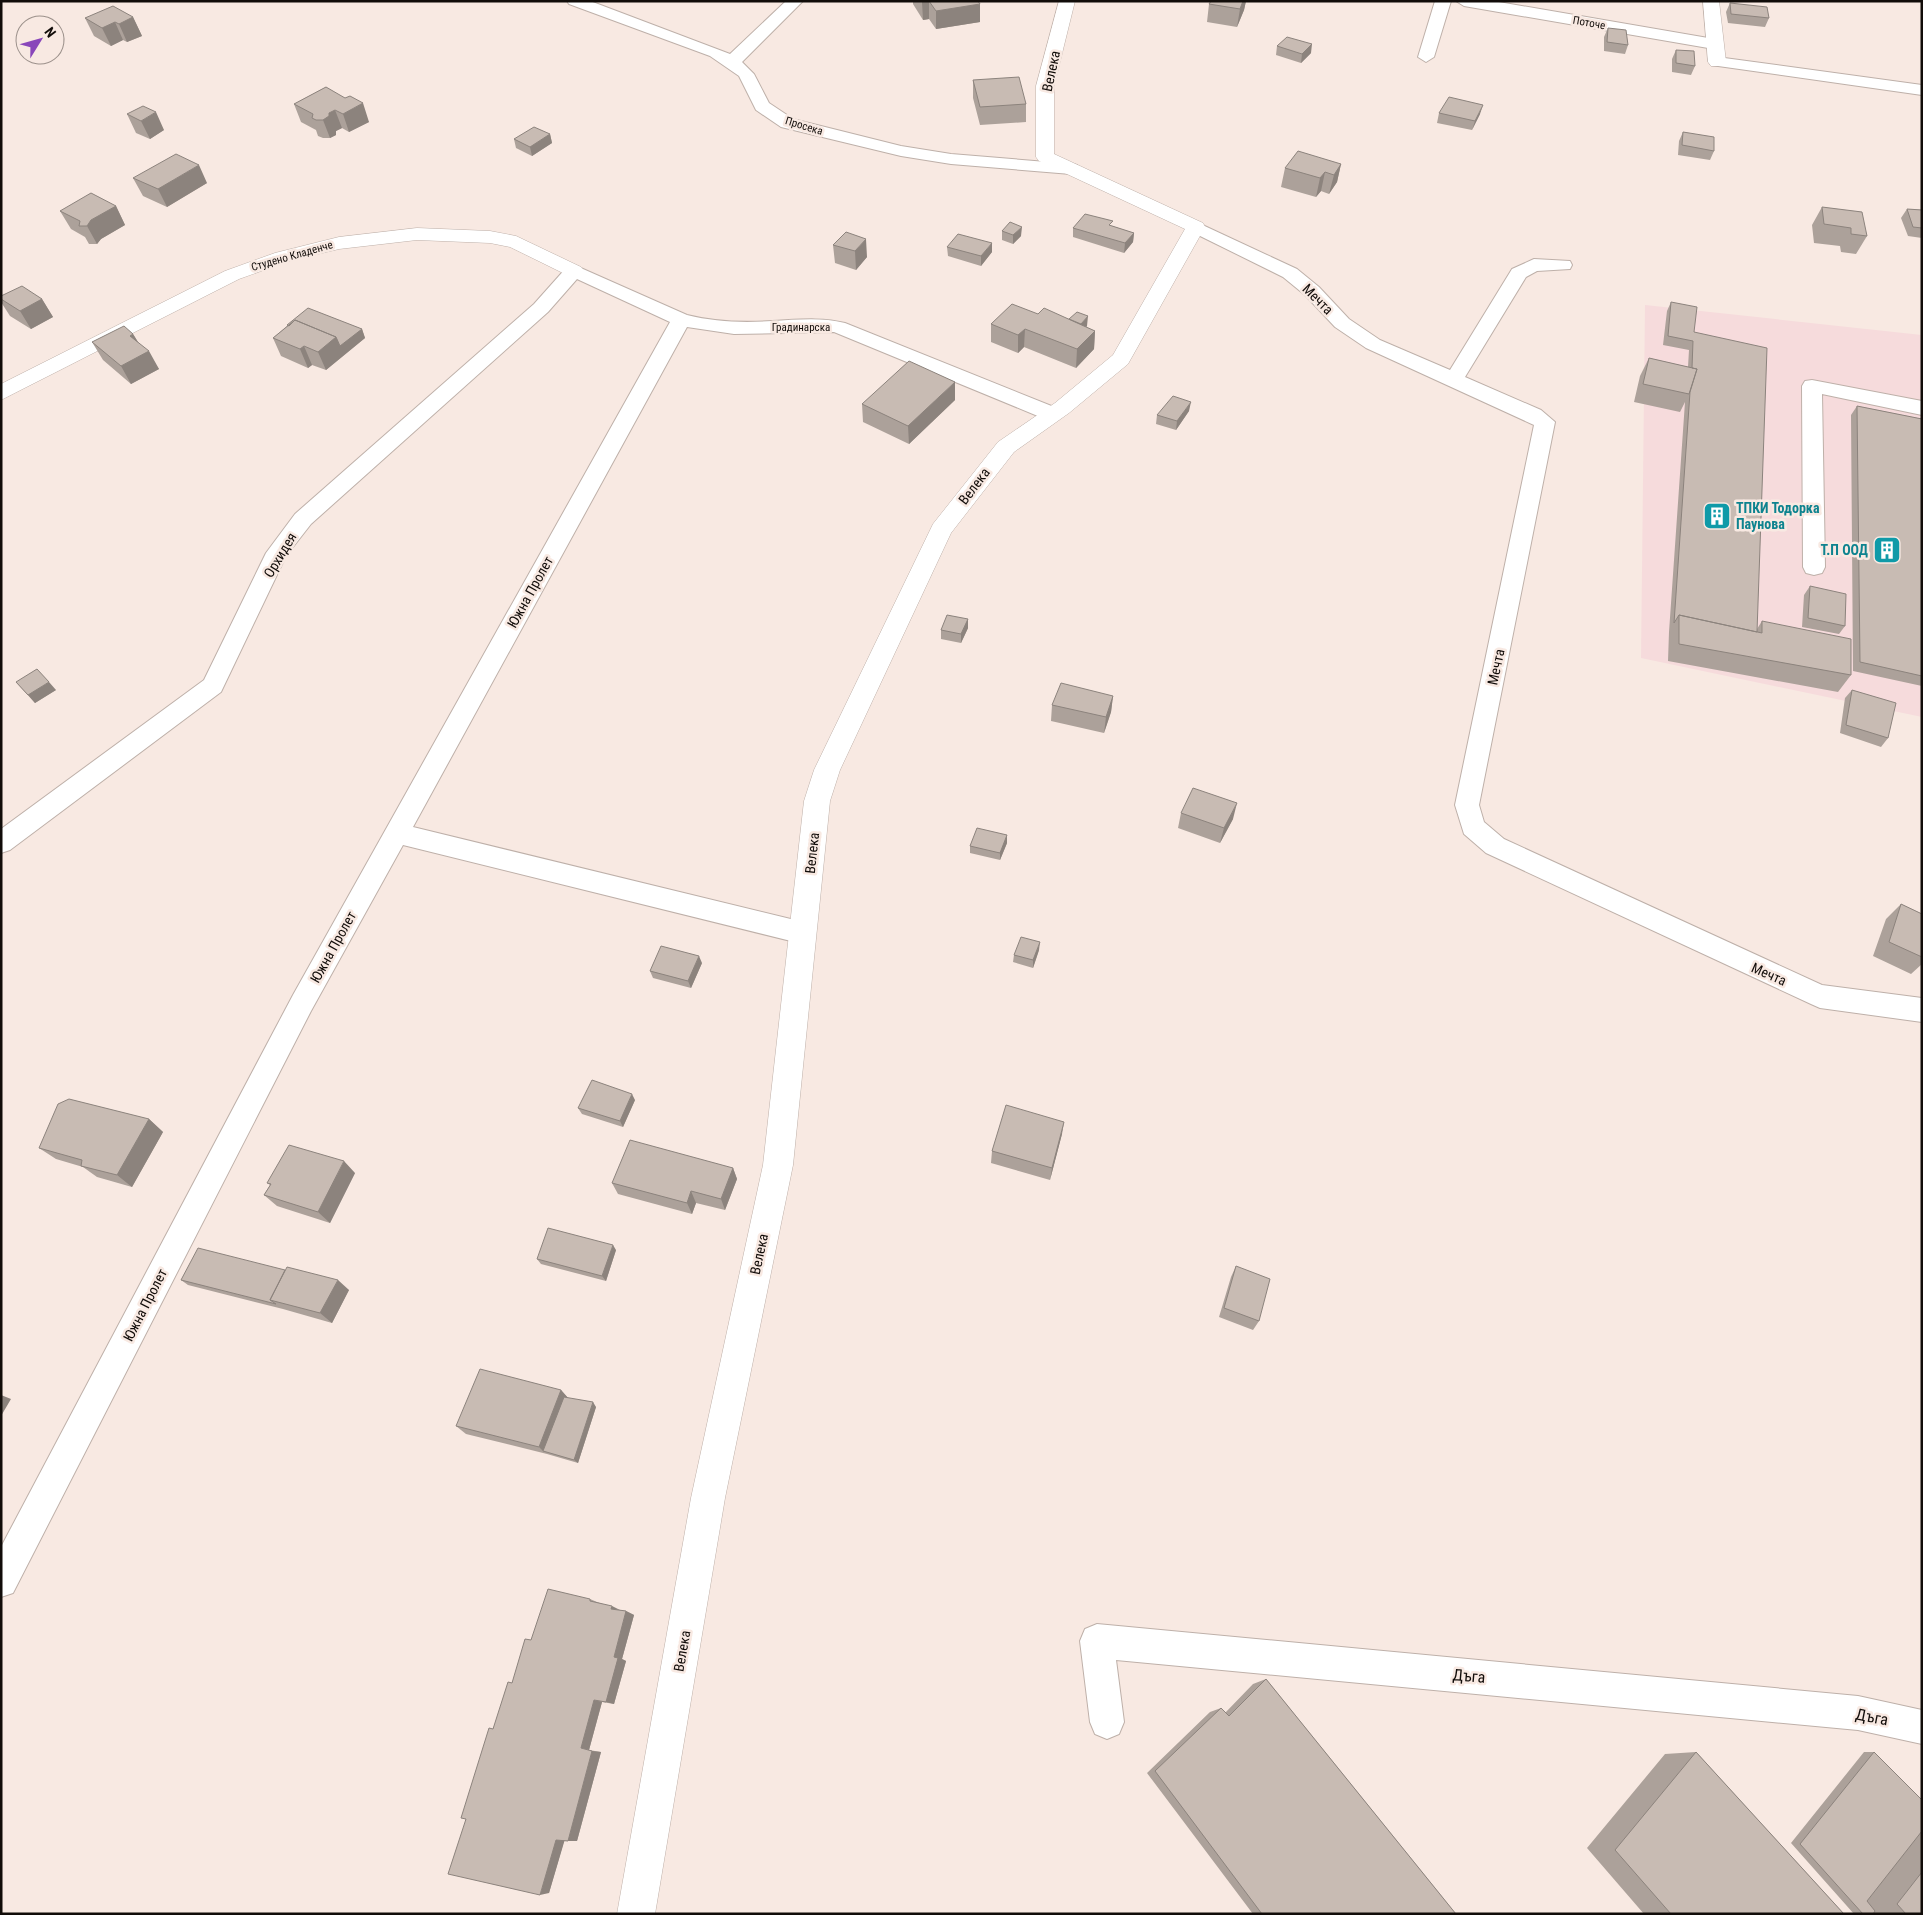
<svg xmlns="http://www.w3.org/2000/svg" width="1923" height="1915" viewBox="0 0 1923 1915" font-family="'Roboto Condensed',sans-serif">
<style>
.industrial{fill:#f6dbdc}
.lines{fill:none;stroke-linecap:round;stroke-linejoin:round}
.lane-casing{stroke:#beb0a9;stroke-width:2}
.street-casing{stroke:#beb0a9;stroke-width:1}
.lane{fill:#fff;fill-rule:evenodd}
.street{fill:#fff;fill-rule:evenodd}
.wall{fill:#aca19a}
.shaded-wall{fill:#8c837d}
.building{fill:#c8bbb3;stroke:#8c837d}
.labels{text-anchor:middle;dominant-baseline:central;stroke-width:5;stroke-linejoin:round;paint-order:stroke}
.far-street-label{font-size:11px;fill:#110c09;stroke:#f8e9e2}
.street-label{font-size:14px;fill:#110c09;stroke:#f8e9e2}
.culture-label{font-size:14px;font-weight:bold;fill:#0d838f;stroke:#f8e9e2;text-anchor:start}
.near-street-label{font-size:16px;fill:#110c09;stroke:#f8e9e2}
</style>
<rect width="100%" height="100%" fill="#f8e9e2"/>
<!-- industrial -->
<path class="industrial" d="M 1645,305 L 1922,335 L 1922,717 L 1641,658 Z"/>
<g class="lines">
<!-- lane casing -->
<g class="lane-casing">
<path id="lane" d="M 567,1 L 590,1 L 730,54 L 786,1 L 803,1 L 742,62 L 754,74 L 769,103 L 793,119 L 901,146 L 951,154 L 1071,164 L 1077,165 L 1080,169 L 1077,173 L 1071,174 L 951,164 L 901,156 L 781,127 L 756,110 L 739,76 L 710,56 L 569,4 Z
M 1435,1 L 1451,1 L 1434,57 L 1426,62 L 1418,57 Z
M 1456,1 L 1493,1 L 1714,39 L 1722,44 L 1714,49 L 1464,6 Z
M 1717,57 L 1922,85 L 1922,95 L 1711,65 L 1709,62 L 1711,59 Z
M 1196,222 L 1297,269 L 1319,287 L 1349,319 L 1380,340 L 1450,370 L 1512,269 L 1534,259 L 1570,261 L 1572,265 L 1570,269 L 1537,271 L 1526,277 L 1465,377 L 1541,410 L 1555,422 L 1479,805 L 1484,822 L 1504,839 L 1822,985 L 1922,998 L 1922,1022 L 1820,1008 L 1811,1004 L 1486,853 L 1464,834 L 1455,805 L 1534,425 L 1366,348 L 1335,327 L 1305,295 L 1283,277 L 1190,231 L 1187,227 L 1190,223 Z
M 574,265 L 687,315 C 715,322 743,323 772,321 C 796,320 821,317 845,323 L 1059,409 L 1062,414 L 1059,419 L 1052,421 L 1045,419 L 834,332 L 734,334 L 687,327 L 413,827 L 803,922 L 812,925 L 816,933 L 812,941 L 803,944 L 403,845 L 311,1011 L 13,1593 L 1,1597 L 1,1547 L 293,995 L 670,322 L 577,279 L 548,312 L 311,524 L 286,556 L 221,692 L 10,850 L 1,853 L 1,829 L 204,680 L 266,553 L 295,514 L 534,304 L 567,267 Z
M 1812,380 L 1922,401 L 1922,415 L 1822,394 L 1825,567 L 1822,573 L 1814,575 L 1806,573 L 1803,567 L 1802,386 L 1805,381 Z
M 1097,1624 L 1858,1696 L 1922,1710 L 1922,1744 L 1858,1730 L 1116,1660 L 1124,1722 L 1119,1734 L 1107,1739 L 1095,1734 L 1090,1722 L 1080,1641 L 1085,1629 Z"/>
</g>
<!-- street casing -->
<g class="street-casing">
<path id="street" d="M 1059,1 L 1075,1 L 1054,86 L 1054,154 L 1203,223 L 1205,227 L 1128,364 L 1069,413 L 1014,452 L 951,533 L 840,770 L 830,801 L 793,1165 L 725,1498 L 655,1914 L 617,1914 L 691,1498 L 763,1165 L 804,801 L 814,770 L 933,524 L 998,442 L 1055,403 L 1113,355 L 1185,229 L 1039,161 L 1036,157 L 1036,86 Z
M 1703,1 L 1719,1 L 1726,62 L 1723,66 L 1711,66 L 1708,62 Z
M 417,228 L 490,231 L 516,236 L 581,267 L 584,271 L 581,275 L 567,275 L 510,247 L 490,243 L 417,240 L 339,249 L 289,261 L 239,279 L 1,400 L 1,384 L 225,271 L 275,253 L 339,237 Z"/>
</g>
<!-- lane -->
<use href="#lane" class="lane"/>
<!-- street -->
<use href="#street" class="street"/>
</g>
<!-- wall -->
<path class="wall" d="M 913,1 L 978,1 L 980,22 L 936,29 L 929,19 L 923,20 L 913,4 Z
M 1211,1 L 1246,1 L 1244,10 L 1237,27 L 1207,22 L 1209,4 Z
M 1730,3 L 1769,18 L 1765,27 L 1728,23 L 1726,12 Z
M 133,17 L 142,36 L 127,42 L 123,40 L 111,46 L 94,36 L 85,18 Z
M 1608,28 L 1628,45 L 1625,54 L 1604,51 L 1604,37 Z
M 1277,46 L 1311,53 L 1301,63 L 1276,55 Z
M 1676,50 L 1695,66 L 1691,75 L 1672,72 L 1672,59 Z
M 973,80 L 1026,104 L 1026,122 L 980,125 L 973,98 Z
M 326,87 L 369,122 L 349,132 L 342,128 L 336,131 L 336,135 L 330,138 L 323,138 L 318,136 L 316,130 L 301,122 L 294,104 Z
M 1439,113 L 1480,114 L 1472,130 L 1437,123 Z
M 127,114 L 164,130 L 150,139 L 136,133 Z
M 1683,132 L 1714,151 L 1710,160 L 1678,155 L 1679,141 Z
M 550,134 L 552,143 L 532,156 L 516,148 L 514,139 Z
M 1341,164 L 1337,182 L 1329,194 L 1321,191 L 1316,197 L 1281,187 L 1285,168 Z
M 133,178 L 207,183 L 167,207 L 143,196 Z
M 116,206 L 125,225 L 101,239 L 97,244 L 89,244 L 85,237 L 71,229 L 60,211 Z
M 1822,207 L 1867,236 L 1856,254 L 1841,252 L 1840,246 L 1814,243 L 1812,225 Z
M 1907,209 L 1922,210 L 1922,238 L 1908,236 L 1901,218 Z
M 1112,226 L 1134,233 L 1133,242 L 1124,253 L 1073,237 L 1073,228 Z
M 1002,231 L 1021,236 L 1013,244 L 1002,240 Z
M 846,232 L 867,257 L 856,270 L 835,263 L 833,245 Z
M 947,247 L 992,252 L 981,266 L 948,256 Z
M 1,296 L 42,299 L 53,317 L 31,329 L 10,316 L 1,302 Z
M 1671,302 L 1694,332 L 1757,629 L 1762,621 L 1851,675 L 1838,692 L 1668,661 L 1669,632 L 1685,402 L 1680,412 L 1634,402 L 1640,376 L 1649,358 L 1688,367 L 1689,350 L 1663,345 L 1667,311 Z
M 1038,314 L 1069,319 L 1087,326 L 1086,327 L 1095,331 L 1094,349 L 1076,368 L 1024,347 L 1018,353 L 991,342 L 991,324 Z
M 287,325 L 362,329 L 365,338 L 326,370 L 312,365 L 308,368 L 281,356 L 273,338 L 287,326 Z
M 133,334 L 138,342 L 159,369 L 131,384 L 103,360 L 92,342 Z
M 955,400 L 909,444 L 863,422 L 862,404 Z
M 1857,406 L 1922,419 L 1922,686 L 1853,671 L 1851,415 Z
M 1189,411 L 1176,430 L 1156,424 L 1157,415 Z
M 1810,586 L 1845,626 L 1839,634 L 1802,627 L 1804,595 Z
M 968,619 L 968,628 L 961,643 L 941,639 L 941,630 Z
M 16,682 L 56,690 L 35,703 Z
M 1852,690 L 1888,738 L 1881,747 L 1840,733 L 1845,698 Z
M 1113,696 L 1111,712 L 1104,733 L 1051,721 L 1052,705 Z
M 1181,813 L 1233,819 L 1220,843 L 1178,828 Z
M 1007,835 L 1007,843 L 1000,860 L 970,853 L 970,846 Z
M 1901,904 L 1922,914 L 1922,964 L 1911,974 L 1873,956 L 1886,919 Z
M 1039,950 L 1033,968 L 1013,962 L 1014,955 Z
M 702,963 L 691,988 L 653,978 L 650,971 Z
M 635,1100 L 623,1127 L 582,1114 L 578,1108 Z
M 149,1119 L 163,1132 L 132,1187 L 97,1177 L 83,1167 L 56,1159 L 39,1148 Z
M 1062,1134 L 1050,1180 L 991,1163 L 992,1151 Z
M 733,1168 L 737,1179 L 725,1210 L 696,1203 L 692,1214 L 618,1194 L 612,1183 Z
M 355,1173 L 330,1223 L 277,1206 L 264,1195 L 270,1185 L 267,1183 Z
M 616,1250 L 606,1281 L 541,1264 L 537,1259 Z
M 1236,1266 L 1259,1321 L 1253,1330 L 1219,1317 L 1231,1277 Z
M 285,1270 L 349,1290 L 332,1323 L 283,1309 L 188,1285 L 181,1280 Z
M 561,1390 L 568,1398 L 596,1407 L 578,1463 L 547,1454 L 466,1434 L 456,1426 Z
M 590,1599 L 597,1602 L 619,1610 L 626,1611 L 634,1615 L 622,1659 L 626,1661 L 614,1704 L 602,1702 L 589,1750 L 601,1752 L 577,1841 L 564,1841 L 549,1893 L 466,1819 L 493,1729 L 512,1683 L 531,1640 Z
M 1266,1679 L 1456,1914 L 1253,1914 L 1147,1773 L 1210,1712 L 1221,1708 L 1225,1713 L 1253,1684 Z
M 1696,1752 L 1844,1914 L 1644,1914 L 1587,1848 L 1665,1754 Z
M 1864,1752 L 1874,1752 L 1922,1800 L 1922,1914 L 1854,1914 L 1791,1843 Z"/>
<!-- shaded-wall -->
<path class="shaded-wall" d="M 929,1 L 929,19 L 923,20 L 922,2 Z
M 1243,1 L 1246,1 L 1244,10 L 1237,27 L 1240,9 Z
M 980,4 L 980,22 L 936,29 L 936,11 Z
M 133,17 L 142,36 L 127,42 L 119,24 Z
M 115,22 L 123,40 L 111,46 L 102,28 Z
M 1312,44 L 1311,53 L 1301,63 L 1302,54 Z
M 363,103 L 369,122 L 349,132 L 343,114 Z
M 1483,105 L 1480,114 L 1472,130 L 1475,121 Z
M 335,110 L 342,128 L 336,131 L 336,135 L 330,138 L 323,120 L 329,113 Z
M 156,112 L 164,130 L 150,139 L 141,121 Z
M 550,134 L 552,143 L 532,156 L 530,147 Z
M 1341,164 L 1337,182 L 1329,194 L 1334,175 Z
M 199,165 L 207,183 L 167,207 L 158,189 Z
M 1325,172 L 1321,191 L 1316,197 L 1320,178 Z
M 116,206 L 125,225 L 101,239 L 97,244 L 87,226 L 91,220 Z
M 1022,227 L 1021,236 L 1013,244 L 1013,235 Z
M 1134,233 L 1133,242 L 1124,253 L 1125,243 Z
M 866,239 L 867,257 L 856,270 L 855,251 Z
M 992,243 L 992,252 L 981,266 L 981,256 Z
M 42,299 L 53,317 L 31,329 L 20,311 Z
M 1088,316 L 1087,326 L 1079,335 L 1079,326 Z
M 362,329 L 365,338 L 326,370 L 318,352 L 336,337 Z
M 1025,329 L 1024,347 L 1018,353 L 1018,335 Z
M 1095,331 L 1094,349 L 1076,368 L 1077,349 Z
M 133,334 L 144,352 L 130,336 Z
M 304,346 L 312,365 L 308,368 L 300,349 Z
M 149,351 L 159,369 L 131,384 L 121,366 Z
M 955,382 L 955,400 L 909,444 L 908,426 Z
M 1191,402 L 1189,411 L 1176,430 L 1177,421 Z
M 968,619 L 968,628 L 961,643 L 961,634 Z
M 49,682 L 56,690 L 35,703 L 28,695 Z
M 1113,696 L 1111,712 L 1104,733 L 1106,717 Z
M 1237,803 L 1233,819 L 1220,843 L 1224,828 Z
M 1007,835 L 1007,843 L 1000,860 L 1000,853 Z
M 1040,942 L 1039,950 L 1033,968 L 1033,960 Z
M 699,956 L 702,963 L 691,988 L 688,981 Z
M 632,1094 L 635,1100 L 623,1127 L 620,1121 Z
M 149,1119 L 163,1132 L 132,1187 L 117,1175 Z
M 1064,1122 L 1062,1134 L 1050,1180 L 1052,1168 Z
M 344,1161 L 355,1173 L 330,1223 L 318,1212 Z
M 733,1168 L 737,1179 L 725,1210 L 721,1199 Z
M 691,1191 L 696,1203 L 692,1214 L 687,1203 Z
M 613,1245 L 616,1250 L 606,1281 L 602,1276 Z
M 338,1280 L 349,1290 L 332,1323 L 320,1313 Z
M 561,1390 L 569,1399 L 543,1451 L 539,1447 Z
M 1,1395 L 11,1399 L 1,1416 Z
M 593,1402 L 596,1407 L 578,1463 L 574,1460 Z
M 612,1606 L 620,1610 L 611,1609 Z
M 626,1611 L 634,1615 L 622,1659 L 626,1661 L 614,1704 L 606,1702 L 614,1657 Z
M 594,1700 L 602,1702 L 589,1750 L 581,1748 Z
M 592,1751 L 601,1752 L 577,1841 L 568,1841 Z
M 565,1839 L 549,1893 L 540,1895 L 556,1840 Z"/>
<!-- building -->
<path class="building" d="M 929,1 L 978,1 L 980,4 L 936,11 Z
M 1211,1 L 1243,1 L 1240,9 L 1209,4 Z
M 1730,3 L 1767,7 L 1769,18 L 1731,14 Z
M 113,6 L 133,17 L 119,24 L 115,22 L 102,28 L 85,18 Z
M 1608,28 L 1626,30 L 1628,45 L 1607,42 Z
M 1287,37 L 1312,44 L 1302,54 L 1277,46 Z
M 1676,50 L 1694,51 L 1695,66 L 1676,63 Z
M 1019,77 L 1026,104 L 980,107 L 973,80 Z
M 326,87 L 345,98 L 350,96 L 363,103 L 343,114 L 335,110 L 329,113 L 329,116 L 323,120 L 316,120 L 312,118 L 313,114 L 294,104 Z
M 1449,97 L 1483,105 L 1475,121 L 1439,113 Z
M 143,106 L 156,112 L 141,121 L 127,114 Z
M 534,127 L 550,134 L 530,147 L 514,139 Z
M 1683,132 L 1714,137 L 1714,151 L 1682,145 Z
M 1298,151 L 1341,164 L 1334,175 L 1325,172 L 1320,178 L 1285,168 Z
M 176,154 L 199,165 L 158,189 L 133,178 Z
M 91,193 L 116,206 L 91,220 L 87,226 L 79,226 L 80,221 L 60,211 Z
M 1822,207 L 1862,212 L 1867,236 L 1851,234 L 1851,228 L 1824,224 Z
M 1907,209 L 1922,210 L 1922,228 L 1913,227 Z
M 1085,214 L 1113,221 L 1109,225 L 1134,233 L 1125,243 L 1073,228 Z
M 1010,222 L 1022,227 L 1013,235 L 1002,231 Z
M 846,232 L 866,239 L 855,251 L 833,245 Z
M 958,234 L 992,243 L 981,256 L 947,247 Z
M 22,286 L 42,299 L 20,311 L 1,299 L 1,296 Z
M 1671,302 L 1697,307 L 1694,332 L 1767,348 L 1757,632 L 1679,615 L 1674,623 L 1690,392 L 1697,369 L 1692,368 L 1693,341 L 1668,336 Z
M 1012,304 L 1038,314 L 1044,308 L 1095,331 L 1077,349 L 1025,329 L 1018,335 L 991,324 Z
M 308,308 L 362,329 L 340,346 L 336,337 L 295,320 L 289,326 L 287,325 Z
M 1077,312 L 1088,316 L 1081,324 L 1069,319 Z
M 295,320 L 336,337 L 318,352 L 304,346 L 300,349 L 273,338 Z
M 124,326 L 133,334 L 130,336 L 149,351 L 121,366 L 92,342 Z
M 1649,358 L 1697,369 L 1689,394 L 1643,384 Z
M 909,361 L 955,382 L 908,426 L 862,404 Z
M 1173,396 L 1191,402 L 1177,421 L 1157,415 Z
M 1857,406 L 1922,419 L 1922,676 L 1860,662 Z
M 1810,586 L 1846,594 L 1845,626 L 1808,618 Z
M 947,615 L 968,619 L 961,634 L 941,630 Z
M 1679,615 L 1762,633 L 1762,621 L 1851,639 L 1851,675 L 1679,644 Z
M 37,669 L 49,682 L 28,695 L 16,682 Z
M 1061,683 L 1113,696 L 1106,717 L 1052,705 Z
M 1852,690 L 1896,703 L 1888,738 L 1846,725 Z
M 1193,788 L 1237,803 L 1224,828 L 1181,813 Z
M 977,828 L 1007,835 L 1000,853 L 970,846 Z
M 1901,904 L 1922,914 L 1922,957 L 1889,942 Z
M 1021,937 L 1040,942 L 1033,960 L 1014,955 Z
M 661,946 L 699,956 L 688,981 L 650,971 Z
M 592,1080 L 632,1094 L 620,1121 L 578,1108 Z
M 69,1099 L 149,1119 L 117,1175 L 81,1166 L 82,1160 L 39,1148 L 58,1104 Z
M 1006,1105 L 1064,1122 L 1052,1168 L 992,1151 Z
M 630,1140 L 733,1168 L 721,1199 L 691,1191 L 687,1203 L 612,1183 Z
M 289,1145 L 344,1161 L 318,1212 L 264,1195 L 271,1184 L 267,1183 Z
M 548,1228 L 613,1245 L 602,1276 L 537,1259 Z
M 198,1248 L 285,1270 L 270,1300 L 276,1304 L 181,1280 Z
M 1236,1266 L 1270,1279 L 1259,1321 L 1224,1308 Z
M 287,1267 L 338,1280 L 320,1313 L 270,1300 Z
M 480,1369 L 561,1390 L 539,1447 L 456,1426 Z
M 564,1397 L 593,1402 L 574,1460 L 543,1451 Z
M 548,1589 L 590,1599 L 590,1601 L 612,1606 L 611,1609 L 626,1611 L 614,1657 L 618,1658 L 606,1702 L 594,1700 L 581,1748 L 592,1751 L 568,1841 L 556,1840 L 540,1895 L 448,1874 L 466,1819 L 461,1818 L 489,1728 L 493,1729 L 508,1682 L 512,1683 L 525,1639 L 531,1640 Z
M 1266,1679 L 1456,1914 L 1262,1914 L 1155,1771 L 1221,1708 L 1229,1716 Z
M 1696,1752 L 1844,1914 L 1671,1914 L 1615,1850 Z
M 1874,1752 L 1922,1800 L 1922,1831 L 1867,1901 L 1875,1911 L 1873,1914 L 1863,1914 L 1800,1844 Z
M 1922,1872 L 1922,1914 L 1906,1914 L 1897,1904 Z"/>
<!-- icons -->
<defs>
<g id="building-square" transform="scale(1.4375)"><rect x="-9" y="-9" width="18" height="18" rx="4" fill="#0f9aa8" stroke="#f8e9e2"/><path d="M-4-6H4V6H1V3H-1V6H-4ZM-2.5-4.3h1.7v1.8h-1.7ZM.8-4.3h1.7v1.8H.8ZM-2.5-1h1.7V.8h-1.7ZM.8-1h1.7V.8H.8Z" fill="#fff"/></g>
</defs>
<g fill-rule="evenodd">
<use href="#building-square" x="1717" y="516"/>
<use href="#building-square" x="1887" y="550"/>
</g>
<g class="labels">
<!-- far-street labels -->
<g class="far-street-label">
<text transform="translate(1589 23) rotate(10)">Поточе</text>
<text transform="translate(804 126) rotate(17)">Просека</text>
<text transform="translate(292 256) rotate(-16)">Студено Кладенче</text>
<text x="801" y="327">Градинарска</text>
</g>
<!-- street labels -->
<g class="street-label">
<text transform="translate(1051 71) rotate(-78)">Велека</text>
<text transform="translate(1318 299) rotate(45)">Мечта</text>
<text transform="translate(974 486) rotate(-53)">Велека</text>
<text transform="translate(280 555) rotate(-59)">Орхидея</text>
<text transform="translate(530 592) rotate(-61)">Южна Пролет</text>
<text transform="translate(1496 667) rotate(-78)">Мечта</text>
<text transform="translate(812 853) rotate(-84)">Велека</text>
<text transform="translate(333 947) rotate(-61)">Южна Пролет</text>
<text transform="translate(1769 974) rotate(24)">Мечта</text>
<text transform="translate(759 1254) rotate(-78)">Велека</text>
<text transform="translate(145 1305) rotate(-63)">Южна Пролет</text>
<text transform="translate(682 1651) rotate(-80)">Велека</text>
</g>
<!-- culture labels -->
<g class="culture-label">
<text x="1736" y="508">ТПКИ Тодорка<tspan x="1736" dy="16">Паунова</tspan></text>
<text x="1868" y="550" text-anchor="end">Т.П ООД</text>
</g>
<!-- near-street labels -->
<g class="near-street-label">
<text transform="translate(1469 1676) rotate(5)">Дъга</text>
<text transform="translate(1872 1717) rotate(11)">Дъга</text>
</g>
</g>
<!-- border -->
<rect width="1923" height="1915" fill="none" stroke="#110c09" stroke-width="5"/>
<!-- north arrow -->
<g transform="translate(40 40) rotate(53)"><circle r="24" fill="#f8e9e2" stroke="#9c918b"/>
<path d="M0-4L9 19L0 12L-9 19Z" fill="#8946ba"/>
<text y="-8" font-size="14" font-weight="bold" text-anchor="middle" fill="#110c09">N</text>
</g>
</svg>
